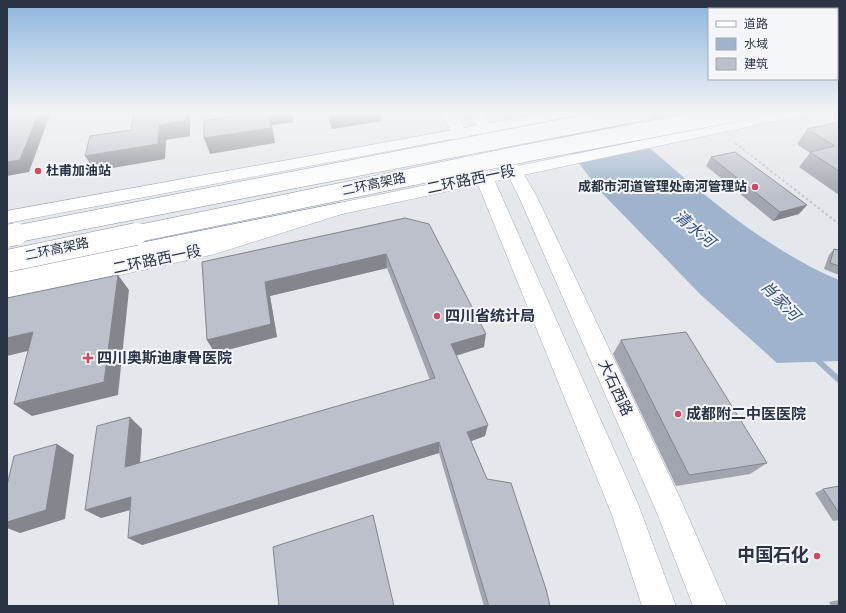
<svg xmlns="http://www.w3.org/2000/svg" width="846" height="613" viewBox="0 0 846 613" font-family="'Alegreya Sans','Noto Sans SC',sans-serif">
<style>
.water{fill:#9fb4cc}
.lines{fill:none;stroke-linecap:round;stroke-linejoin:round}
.stream{fill:#9fb4cc;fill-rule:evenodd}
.secondary-casing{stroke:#a9aeb7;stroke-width:1}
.primary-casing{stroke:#a3abb8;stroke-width:1}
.trunk-casing{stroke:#8b94a3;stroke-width:1}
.path{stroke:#c2c5cb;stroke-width:2;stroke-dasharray:2.5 2.5;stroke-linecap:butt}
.secondary{fill:#fff;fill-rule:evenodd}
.primary{fill:#fff;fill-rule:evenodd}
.trunk{fill:#fff;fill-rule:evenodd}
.trunk-bridge-far1-casing{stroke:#8b94a3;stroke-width:18;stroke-linecap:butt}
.trunk-bridge-casing{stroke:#8b94a3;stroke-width:23;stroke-linecap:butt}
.trunk-bridge-far1{stroke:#fff;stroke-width:17}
.trunk-bridge{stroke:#fff;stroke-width:22}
.wall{fill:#a1a5ae}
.shaded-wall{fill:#83868d}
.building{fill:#bbc0ca;stroke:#83868d}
.poi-dot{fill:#d1495b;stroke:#f4f6f9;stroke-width:1.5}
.labels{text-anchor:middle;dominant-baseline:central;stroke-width:4;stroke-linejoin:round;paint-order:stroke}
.far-poi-label{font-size:13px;font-weight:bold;fill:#2b3445;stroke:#f4f6f9;text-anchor:start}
.far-street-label{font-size:13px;fill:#2b3445;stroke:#f4f6f9}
.street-label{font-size:15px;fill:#2b3445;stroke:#f4f6f9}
.poi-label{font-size:15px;font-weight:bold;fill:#2b3445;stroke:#f4f6f9;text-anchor:start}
.water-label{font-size:16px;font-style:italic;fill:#34527a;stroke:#f4f6f9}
.near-poi-label{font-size:18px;font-weight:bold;fill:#2b3445;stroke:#f4f6f9;text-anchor:end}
</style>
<rect width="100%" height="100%" fill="#e4e7ec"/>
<!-- water -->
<path class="water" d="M 540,112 L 619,112 C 630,132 649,147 666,162 C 716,206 778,255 839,280 L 839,361 L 777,363 L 701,295 L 600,191 Z"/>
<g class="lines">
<!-- stream -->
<path class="stream" d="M 815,355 L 817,356 L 839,376 L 839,383 L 837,382 L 813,360 L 812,358 L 813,356 Z"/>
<!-- secondary casing -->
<g class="secondary-casing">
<path id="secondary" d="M 552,112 L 581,112 L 579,115 L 574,116 L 7,223 L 7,211 Z
M 779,112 L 805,112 L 803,115 L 798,116 L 342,214 L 215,254 L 7,300 L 7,284 L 214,240 L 339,203 Z"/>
</g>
<!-- primary casing -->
<g class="primary-casing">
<path id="primary" d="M 441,112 L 455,112 L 493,177 L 638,504 L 676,606 L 642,606 L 612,515 L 475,177 Z
M 468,112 L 482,112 L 522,171 L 537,197 L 680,498 L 727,606 L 693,606 L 657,513 L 519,197 L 506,171 Z"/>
</g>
<!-- trunk casing -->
<g class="trunk-casing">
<path id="trunk" d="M 339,203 L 345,205 L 348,209 L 345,213 L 7,286 L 7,270 Z"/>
</g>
<!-- path -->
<path class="path" d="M 735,143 L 839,224"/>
<!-- secondary -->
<use href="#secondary" class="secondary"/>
<!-- primary -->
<use href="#primary" class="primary"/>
<!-- trunk -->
<use href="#trunk" class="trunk"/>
<!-- trunk-bridge-far1 casing -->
<g class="trunk-bridge-far1-casing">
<path id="trunk-bridge-far1" d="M 11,235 L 642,112
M 131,235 L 532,152 L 741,112"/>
</g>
<!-- trunk-bridge casing -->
<g class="trunk-bridge-casing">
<path id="trunk-bridge" d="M 7,236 L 16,234
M 7,261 L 136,234"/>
</g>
<!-- trunk-bridge-far1 -->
<use href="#trunk-bridge-far1" class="trunk-bridge-far1"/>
<!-- trunk-bridge -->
<use href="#trunk-bridge" class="trunk-bridge"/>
</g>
<!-- wall -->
<path class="wall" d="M 326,112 L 381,112 L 381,121 L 332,129 Z
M 839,122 L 839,195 L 799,167 L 810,153 L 797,144 L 807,129 Z
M 711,157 L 799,214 L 773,221 L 706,166 Z
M 405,218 L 484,347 L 456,356 L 485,436 L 471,441 L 487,479 L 550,606 L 484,606 L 439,453 L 142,545 L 130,510 L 101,518 L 142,429 L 140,463 L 430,380 L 387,268 L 270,296 L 277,337 L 215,353 L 207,340 L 202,262 Z
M 834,249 L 839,250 L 839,275 L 824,269 L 829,255 Z
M 621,340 L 767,463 L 750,474 L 676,486 L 613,354 Z
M 839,486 L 839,520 L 833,521 L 815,493 L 823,489 Z
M 839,600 L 839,606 L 831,606 L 829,602 Z"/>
<!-- shaded-wall -->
<path class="shaded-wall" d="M 39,112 L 51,112 L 29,172 L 7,176 L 7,162 Z
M 184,112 L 190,112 L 190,136 L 166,140 L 165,159 L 95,171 L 85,156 L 159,125 Z
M 268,112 L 291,112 L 294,122 L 272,125 L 275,143 L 210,154 L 204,138 Z
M 345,112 L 381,112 L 381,121 L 332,129 L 329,114 Z
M 807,205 L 799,214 L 773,221 L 780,212 Z
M 386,254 L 387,268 L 270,296 L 277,337 L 215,353 L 207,340 L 265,282 Z
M 118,275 L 129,290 L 118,395 L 32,416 L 14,404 Z
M 33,332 L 48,346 L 7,356 L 7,338 Z
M 486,334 L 484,347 L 450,357 L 451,344 Z
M 130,417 L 142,429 L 139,477 L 125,467 Z
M 488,425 L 485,436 L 466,443 L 467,432 Z
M 439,442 L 439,453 L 142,545 L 128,538 Z
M 57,444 L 74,455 L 65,519 L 20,533 L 7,528 L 7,522 Z
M 131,497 L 144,506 L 101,518 L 85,510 Z"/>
<!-- building -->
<path class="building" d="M 7,112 L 39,112 L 20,160 L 7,162 Z
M 134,112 L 184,112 L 184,121 L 159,125 L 158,144 L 85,156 L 90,136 L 131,130 Z
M 241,112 L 268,112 L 271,128 L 204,138 L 204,121 L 242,115 Z
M 328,112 L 345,112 L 329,114 Z
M 839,122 L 839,171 L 810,152 L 835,146 L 807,129 Z
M 735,152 L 807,205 L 780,212 L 711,157 Z
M 405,218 L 429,224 L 486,334 L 451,344 L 488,425 L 467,432 L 487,479 L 511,483 L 546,589 L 550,606 L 488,606 L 488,603 L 439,442 L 128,538 L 131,497 L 85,510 L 97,426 L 130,417 L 125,467 L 435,378 L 386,254 L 265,282 L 271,324 L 207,340 L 202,262 Z
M 834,249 L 839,250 L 839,266 L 830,263 Z
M 118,275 L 104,382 L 14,404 L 33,332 L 7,338 L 7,298 Z
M 686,332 L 767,463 L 689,475 L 621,340 Z
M 57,444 L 46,510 L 7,522 L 7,485 L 14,456 Z
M 839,486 L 839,513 L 823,489 Z
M 373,515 L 394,606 L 279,606 L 273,547 Z"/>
<!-- sky -->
<linearGradient id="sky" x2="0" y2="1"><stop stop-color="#8bb4dd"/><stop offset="0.57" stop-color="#f3f4f6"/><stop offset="1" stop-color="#f3f4f6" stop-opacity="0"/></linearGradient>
<rect width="846" height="197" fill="url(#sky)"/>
<!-- markers -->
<g class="poi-dot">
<circle cx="38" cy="171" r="4"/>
<circle cx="755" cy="187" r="4"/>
<circle cx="437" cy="316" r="4"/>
<path d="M86 352h4v4h4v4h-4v4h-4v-4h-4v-4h4z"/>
<circle cx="678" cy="414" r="4"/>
<circle cx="817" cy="556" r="4"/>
</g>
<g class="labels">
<!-- far-poi labels -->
<g class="far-poi-label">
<text x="46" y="171">杜甫加油站</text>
<text x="747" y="187" text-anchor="end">成都市河道管理处南河管理站</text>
</g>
<!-- far-street labels -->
<g class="far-street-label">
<text transform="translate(374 185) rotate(-12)">二环高架路</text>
<text transform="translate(57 250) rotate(-12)">二环高架路</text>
</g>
<!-- street labels -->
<g class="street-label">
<text transform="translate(471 180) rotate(-12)">二环路西一段</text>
<text transform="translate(157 260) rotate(-12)">二环路西一段</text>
<text transform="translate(615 388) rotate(65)">大石西路</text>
</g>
<!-- poi labels -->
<g class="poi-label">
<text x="445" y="316">四川省统计局</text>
<text x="97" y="358">四川奥斯迪康骨医院</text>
<text x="686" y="414">成都附二中医医院</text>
</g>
<!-- water labels -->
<g class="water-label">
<text transform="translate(694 229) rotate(40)">清水河</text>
<text transform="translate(780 301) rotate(46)">肖家河</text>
</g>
<!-- near-poi labels -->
<g class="near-poi-label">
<text x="809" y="556">中国石化</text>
</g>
</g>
<!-- border -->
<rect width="846" height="613" fill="none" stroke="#2b3445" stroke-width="16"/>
<!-- legend -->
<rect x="708" y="8" width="130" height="72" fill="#f4f6f9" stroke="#a4a8b1"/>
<rect x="716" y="21" width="20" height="6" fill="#ffffff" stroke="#a4a8b1"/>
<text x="744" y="28" font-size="12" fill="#2b3445">道路</text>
<rect x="716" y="38" width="20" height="12" fill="#9fb4cc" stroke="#a4a8b1"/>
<text x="744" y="48" font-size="12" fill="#2b3445">水域</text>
<rect x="716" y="58" width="20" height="12" fill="#bbc0ca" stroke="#a4a8b1"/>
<text x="744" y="68" font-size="12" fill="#2b3445">建筑</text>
</svg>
